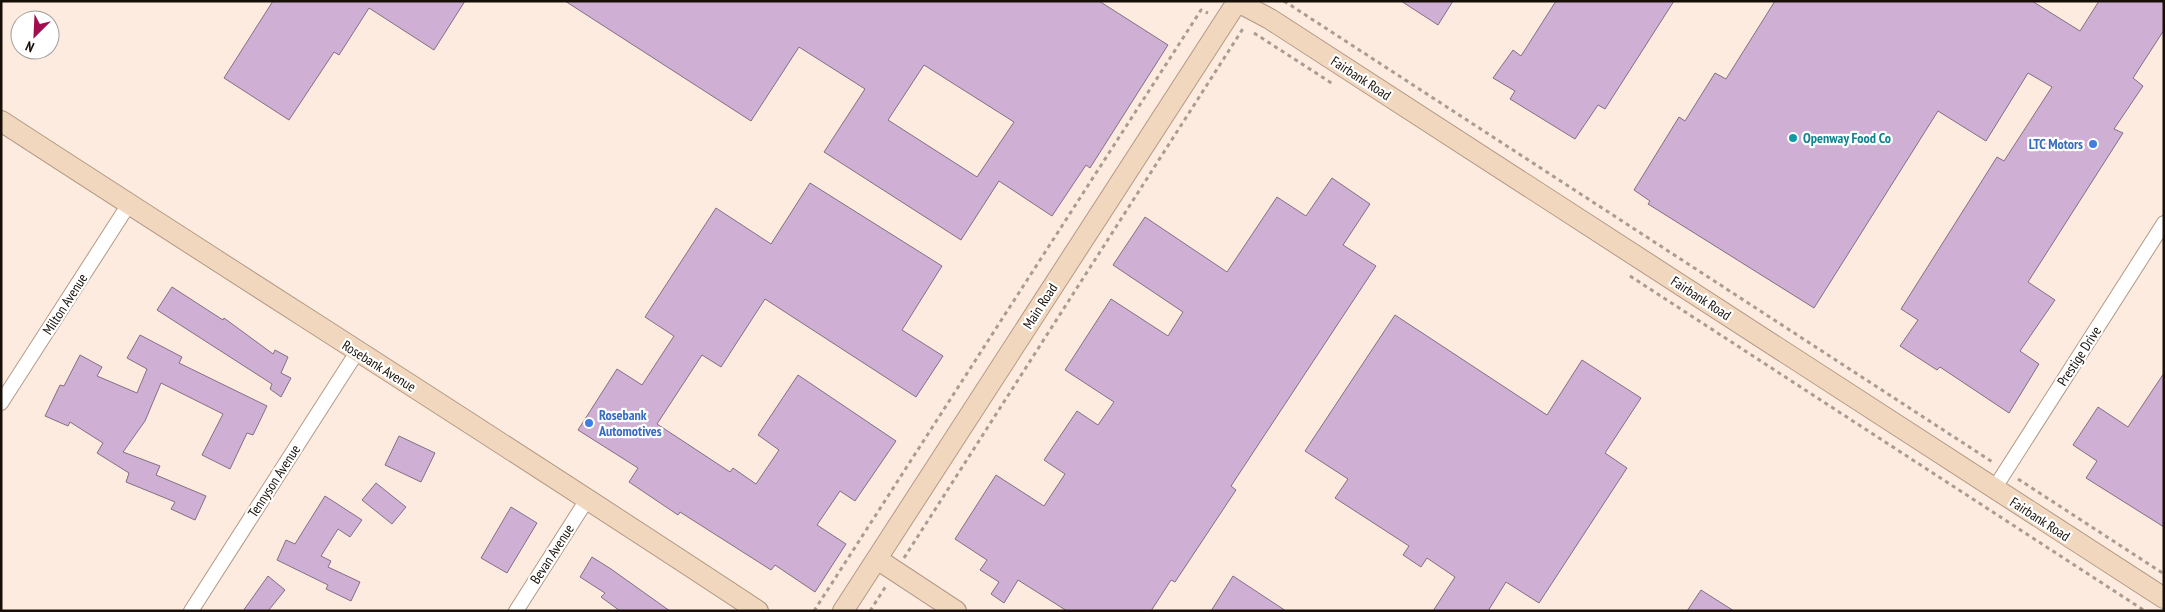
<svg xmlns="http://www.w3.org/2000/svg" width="2165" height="612" viewBox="0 0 2165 612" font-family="'PT Sans Narrow',sans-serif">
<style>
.building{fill:#cfafd3;stroke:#846f86;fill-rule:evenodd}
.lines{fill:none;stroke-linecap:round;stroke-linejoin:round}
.street-casing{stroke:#b39986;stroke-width:16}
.secondary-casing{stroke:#b39986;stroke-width:22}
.path{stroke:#aa9c91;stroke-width:3;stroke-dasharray:4 4;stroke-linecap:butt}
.street{stroke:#fff;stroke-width:14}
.secondary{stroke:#f1d7bd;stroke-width:20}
.culture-dot{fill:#0f9aa8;stroke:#fff;stroke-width:2}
.shop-dot{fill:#3f7fe0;stroke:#fff;stroke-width:2}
.labels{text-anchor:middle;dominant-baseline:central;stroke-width:4.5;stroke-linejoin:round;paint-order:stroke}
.street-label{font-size:14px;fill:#170e07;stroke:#fff}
.culture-label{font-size:14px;font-weight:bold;fill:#0d838f;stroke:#fff;text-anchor:start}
.shop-label{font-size:14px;font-weight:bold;fill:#366cbe;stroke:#fff;text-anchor:end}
</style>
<rect width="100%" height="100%" fill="#fcebde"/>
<!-- building -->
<path class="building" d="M 273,1 L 465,1 L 434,50 L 369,8 L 339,55 L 334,52 L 289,120 L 224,78 Z
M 565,1 L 1099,1 L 1168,45 L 1090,168 L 1086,165 L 1052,216 L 999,181 L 961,240 L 824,152 L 865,89 L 799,47 L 751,121 ZM 924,65 L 1014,122 L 977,177 L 888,120 Z
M 1401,1 L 1453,1 L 1438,25 Z
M 1556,1 L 1674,1 L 1605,109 L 1598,105 L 1575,139 L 1510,99 L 1515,91 L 1493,78 L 1513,50 L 1521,56 Z
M 1775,1 L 2032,1 L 2080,31 L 2099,1 L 2164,1 L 2164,30 L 2133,78 L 2143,86 L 2114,129 L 2123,133 L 2028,282 L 2055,300 L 2020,351 L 2039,364 L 2009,413 L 1940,367 L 1937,370 L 1900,346 L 1918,320 L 1901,309 L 1997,157 L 2004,161 L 2052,87 L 2028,73 L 1986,141 L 1938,111 L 1814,308 L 1648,204 L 1650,201 L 1634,190 L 1679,117 L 1685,121 L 1715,73 L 1726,79 Z
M 1332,178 L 1370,204 L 1343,245 L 1376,266 L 1231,486 L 1236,490 L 1175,582 L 1171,580 L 1151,611 L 1067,611 L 1018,580 L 1004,603 L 991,594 L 999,582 L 980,570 L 987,560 L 955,539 L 996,475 L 1044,506 L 1065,474 L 1044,460 L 1077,411 L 1098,425 L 1114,402 L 1065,370 L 1111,299 L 1168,336 L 1183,312 L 1113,265 L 1145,217 L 1227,272 L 1277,197 L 1306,216 Z
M 810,183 L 942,266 L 902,330 L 943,356 L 916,397 L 765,299 L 721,367 L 702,355 L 657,424 L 730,472 L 733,468 L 756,484 L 779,450 L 758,435 L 798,375 L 896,441 L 855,501 L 840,491 L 817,525 L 846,544 L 815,592 L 775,565 L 771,570 L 680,512 L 678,515 L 629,482 L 638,468 L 578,430 L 617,369 L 642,385 L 674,336 L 645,317 L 716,208 L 771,244 Z
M 172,287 L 223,320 L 224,318 L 273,354 L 275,350 L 288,357 L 281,373 L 291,378 L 281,397 L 270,389 L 272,384 L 157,310 Z
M 1395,315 L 1547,415 L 1582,360 L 1641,398 L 1605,453 L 1627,468 L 1539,603 L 1506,582 L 1488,611 L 1433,611 L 1455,577 L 1427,558 L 1421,567 L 1403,555 L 1409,546 L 1335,498 L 1348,479 L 1305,451 Z
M 140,335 L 182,357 L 179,363 L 267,406 L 253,435 L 247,433 L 230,469 L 202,455 L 223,414 L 161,383 L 145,421 L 123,452 L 160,466 L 156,475 L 206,496 L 195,520 L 171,509 L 175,502 L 126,482 L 129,473 L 97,453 L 103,443 L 70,422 L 68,426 L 45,416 L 60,385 L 64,386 L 80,355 L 102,367 L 97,376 L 137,393 L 147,369 L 127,358 Z
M 2164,373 L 2164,527 L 2086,478 L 2097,461 L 2073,445 L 2098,407 L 2128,427 Z
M 399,436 L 435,453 L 421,482 L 385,465 Z
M 376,483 L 406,507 L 392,524 L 362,500 Z
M 325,496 L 362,520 L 350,537 L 338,529 L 321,556 L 331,561 L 328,567 L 360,582 L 351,601 L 326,589 L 328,585 L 277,560 L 286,540 L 295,544 Z
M 511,507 L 537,523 L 507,573 L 481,558 Z
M 592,557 L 611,569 L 670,611 L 620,611 L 601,597 L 605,593 L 580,577 Z
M 268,576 L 285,590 L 268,611 L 243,611 Z
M 1233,576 L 1286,611 L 1211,611 Z
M 1701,590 L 1734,611 L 1687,611 Z"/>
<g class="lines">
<!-- street casing -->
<g class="street-casing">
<path id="street" d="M 1,403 L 129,204
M 1994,489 L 2164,223
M 191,611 L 357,352
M 516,611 L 588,498"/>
</g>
<!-- secondary casing -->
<g class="secondary-casing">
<path id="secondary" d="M 1236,1 L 1270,19 L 2164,598
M 1,121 C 253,285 507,445 758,611
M 877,559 L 956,611
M 843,611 L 1237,2"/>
</g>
<!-- path -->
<path class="path" d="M 1284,1 L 1994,463
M 1254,33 L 1333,84
M 1630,276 L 2145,611
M 2018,479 L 2164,574
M 904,558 L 1244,27
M 814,611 L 1201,10 L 1208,13
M 870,611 L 886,586"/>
<!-- street -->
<use href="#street" class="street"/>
<!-- secondary -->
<use href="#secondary" class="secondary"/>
</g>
<!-- markers -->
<circle class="culture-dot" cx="1793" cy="138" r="5"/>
<g class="shop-dot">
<circle cx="2093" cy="144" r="5"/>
<circle cx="589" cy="423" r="5"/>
</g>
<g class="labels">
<!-- street labels -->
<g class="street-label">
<text transform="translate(1361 78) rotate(33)">Fairbank Road</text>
<text transform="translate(1701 298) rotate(33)">Fairbank Road</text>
<text transform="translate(65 304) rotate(-57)">Milton Avenue</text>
<text transform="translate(1040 306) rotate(-57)">Main Road</text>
<text transform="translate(2079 356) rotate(-57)">Prestige Drive</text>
<text transform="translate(379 366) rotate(32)">Rosebank Avenue</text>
<text transform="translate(274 481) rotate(-57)">Tennyson Avenue</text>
<text transform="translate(2040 519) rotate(33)">Fairbank Road</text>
<text transform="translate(552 554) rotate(-57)">Bevan Avenue</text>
</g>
<!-- culture labels -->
<g class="culture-label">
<text x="1803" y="138">Openway Food Co</text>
</g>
<!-- shop labels -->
<g class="shop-label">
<text x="2083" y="144">LTC Motors</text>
<text x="599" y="415" text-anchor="start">Rosebank<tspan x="599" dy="16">Automotives</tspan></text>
</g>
</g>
<!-- border -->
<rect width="2165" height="612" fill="none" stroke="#170e07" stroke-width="5"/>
<!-- north arrow -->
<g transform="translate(35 35) rotate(204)"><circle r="24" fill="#ffffff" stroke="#a29f9c"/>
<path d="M0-4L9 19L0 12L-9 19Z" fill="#a30d4d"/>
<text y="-8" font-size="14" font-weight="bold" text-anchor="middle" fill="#170e07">N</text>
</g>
</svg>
